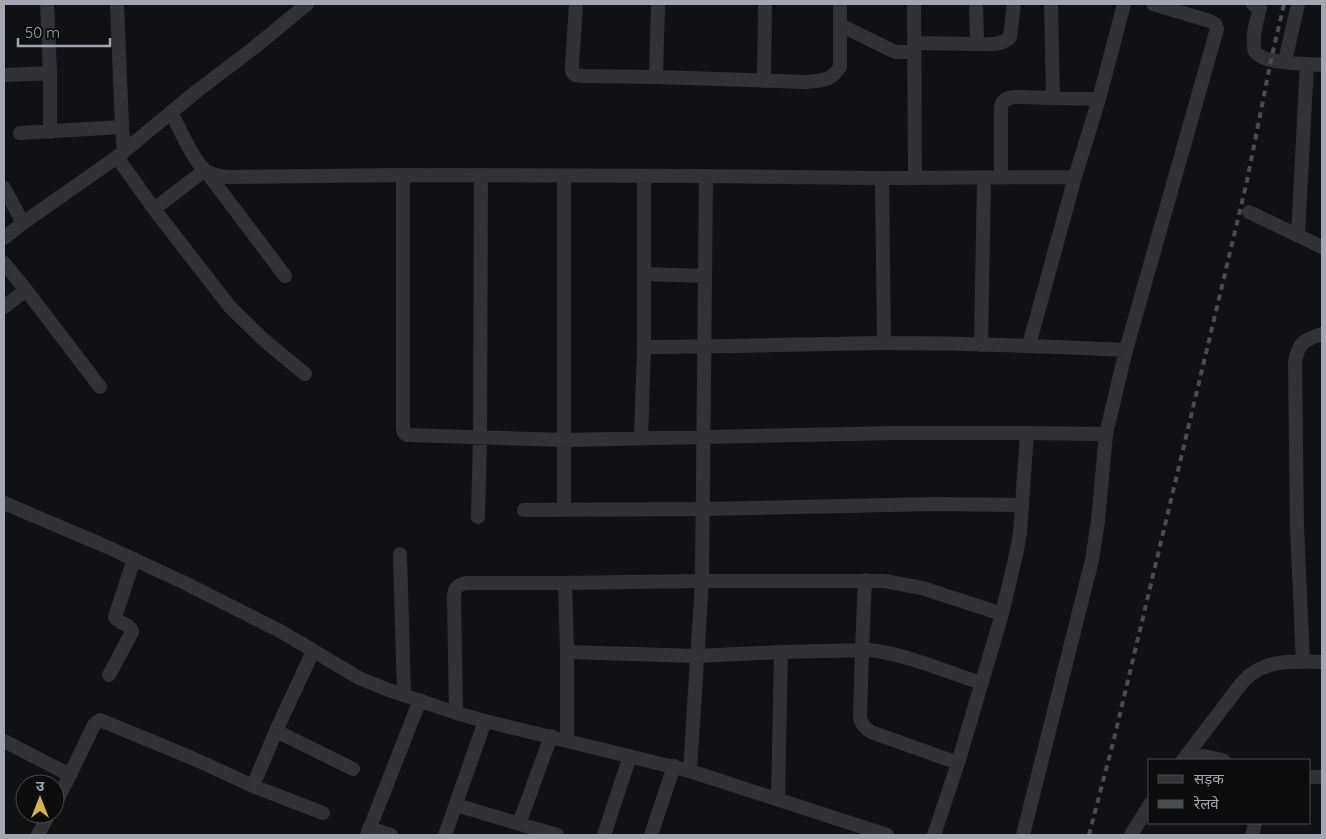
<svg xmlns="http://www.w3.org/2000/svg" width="1326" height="839" viewBox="0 0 1326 839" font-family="Quicksand,'Noto Sans Devanagari',sans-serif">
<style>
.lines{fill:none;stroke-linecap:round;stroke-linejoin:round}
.minor{stroke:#323236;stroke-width:14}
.rail{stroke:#4b4c51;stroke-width:4;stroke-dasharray:6 5;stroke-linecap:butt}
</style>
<rect width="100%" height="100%" fill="#111012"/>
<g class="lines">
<!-- minor -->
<path class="minor" d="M 47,4 L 50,73 L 50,132
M 117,4 L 122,127 L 124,152
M 576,4 L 572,65 L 572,71 L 575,75 L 583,76 L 656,77 L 807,82 C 823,80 831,81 840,67 L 840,4
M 914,4 L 915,177
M 1051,4 L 1053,98
M 1253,4 L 1260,8 C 1257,20 1252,34 1254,47 C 1254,51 1256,54 1260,56 C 1270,63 1308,64 1322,65
M 840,25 L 891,50 L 896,52 L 914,52
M 914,43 L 977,44 L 976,4
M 977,44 C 988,44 1002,46 1010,37 L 1014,4
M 1285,61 L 1298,4
M 4,75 L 50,73
M 656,77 L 658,4
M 764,81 L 765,4
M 171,112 C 178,126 194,162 205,170 C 211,175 219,176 227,177 L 403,175 L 706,176 L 882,178 L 1075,177
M 20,133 L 122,127
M 117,157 L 154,209 L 230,307 L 265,341 L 305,374
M 403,175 L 403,429 L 404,433 L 407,435 L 565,440 L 895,433 L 1027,433 L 1106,434
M 564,177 L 564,509
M 1001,177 L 1001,108 C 1002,100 1006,98 1014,97 L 1099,99
M 882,178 L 884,343
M 4,188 L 23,223
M 154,209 L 205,170 L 285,276
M 1249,212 L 1322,247
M 1298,235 L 1307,64
M 4,238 L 23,223 L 117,157 L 197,91 L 255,47 L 307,4
M 4,263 L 26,290 L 100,387
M 644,274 L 705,276
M 4,307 L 26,290
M 981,345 L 984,178
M 1029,345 L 1075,177 L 1099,99 L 1124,4
M 644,347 C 723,347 803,344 883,343 C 964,343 1045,346 1126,350
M 641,438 L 644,347 L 644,176
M 4,503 L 105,546 L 183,582 L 282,632 L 359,678 L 386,689 L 456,713 L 485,721 L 690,771 L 887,835
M 524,510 L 703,509 L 935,504 L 1021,505
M 478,517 L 480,438 L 481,176
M 400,554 L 404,695
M 865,580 L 862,650 L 860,718 C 863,725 864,728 871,732 L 958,763
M 565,583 L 567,652 L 567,740
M 567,652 L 697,656 L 781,652 L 870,650 C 908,655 945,671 981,683
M 1303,662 L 1297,527 L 1295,363 C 1298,343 1303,340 1322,334
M 109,675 L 132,632 C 131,624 119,624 115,617 L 134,559
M 456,713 L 454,595 C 455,587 458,585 466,583 L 565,583 L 702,581 L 884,581 L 922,588 L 1002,614
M 276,731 L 353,769
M 4,741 L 70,775
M 1189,753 L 1223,760
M 1183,760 L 1241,684 C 1245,680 1248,676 1253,673 C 1272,659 1300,662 1322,662
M 690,771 L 702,581 L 706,176
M 1310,777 L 1322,777
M 253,786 L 276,731 L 313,651
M 778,800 L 781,652
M 55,804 L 70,775 L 94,725 L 97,722 L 100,720 L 192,758 L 253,786 L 323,813
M 456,805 L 557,835
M 519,824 L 551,736
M 369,828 L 391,835
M 38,835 L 49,814
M 367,835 L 420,700
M 445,835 L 485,721
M 604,835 L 630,756
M 651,835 L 674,766
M 934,835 L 958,763 L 1002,614 L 1017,550 L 1020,533 L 1027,433
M 1023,835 L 1092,560 L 1098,521 L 1106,434 L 1126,350 L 1217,29 L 1215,24 L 1210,21 L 1153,4
M 1131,835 L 1150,804
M 1252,835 L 1255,823"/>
<!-- rail -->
<path class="rail" d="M 1089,835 L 1114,739 L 1247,181 L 1271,60 L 1284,4"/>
</g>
<!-- border -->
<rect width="1326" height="839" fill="none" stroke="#a4a6b1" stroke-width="10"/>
<!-- legend -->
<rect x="1148" y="759" width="162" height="65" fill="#0c0c0d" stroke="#494a4f"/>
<rect x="1158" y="775" width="25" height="8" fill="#323236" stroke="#494a4f"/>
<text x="1194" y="784" font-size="15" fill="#a4a6b1">सड़क</text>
<rect x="1158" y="800" width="25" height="8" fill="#4b4c51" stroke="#494a4f"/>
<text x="1194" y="809" font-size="15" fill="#a4a6b1">रेलवे</text>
<!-- north arrow -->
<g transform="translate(40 799)"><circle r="24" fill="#0c0c0d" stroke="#494a4f"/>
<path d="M0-4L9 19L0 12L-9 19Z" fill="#d9b341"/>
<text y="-8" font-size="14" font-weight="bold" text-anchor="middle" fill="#a4a6b1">उ</text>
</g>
<!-- scale -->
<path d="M18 38v8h92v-8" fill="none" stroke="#a4a6b1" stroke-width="2.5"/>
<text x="25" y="38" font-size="15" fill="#a4a6b1" stroke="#0c0c0d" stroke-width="4" paint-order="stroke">50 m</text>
</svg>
